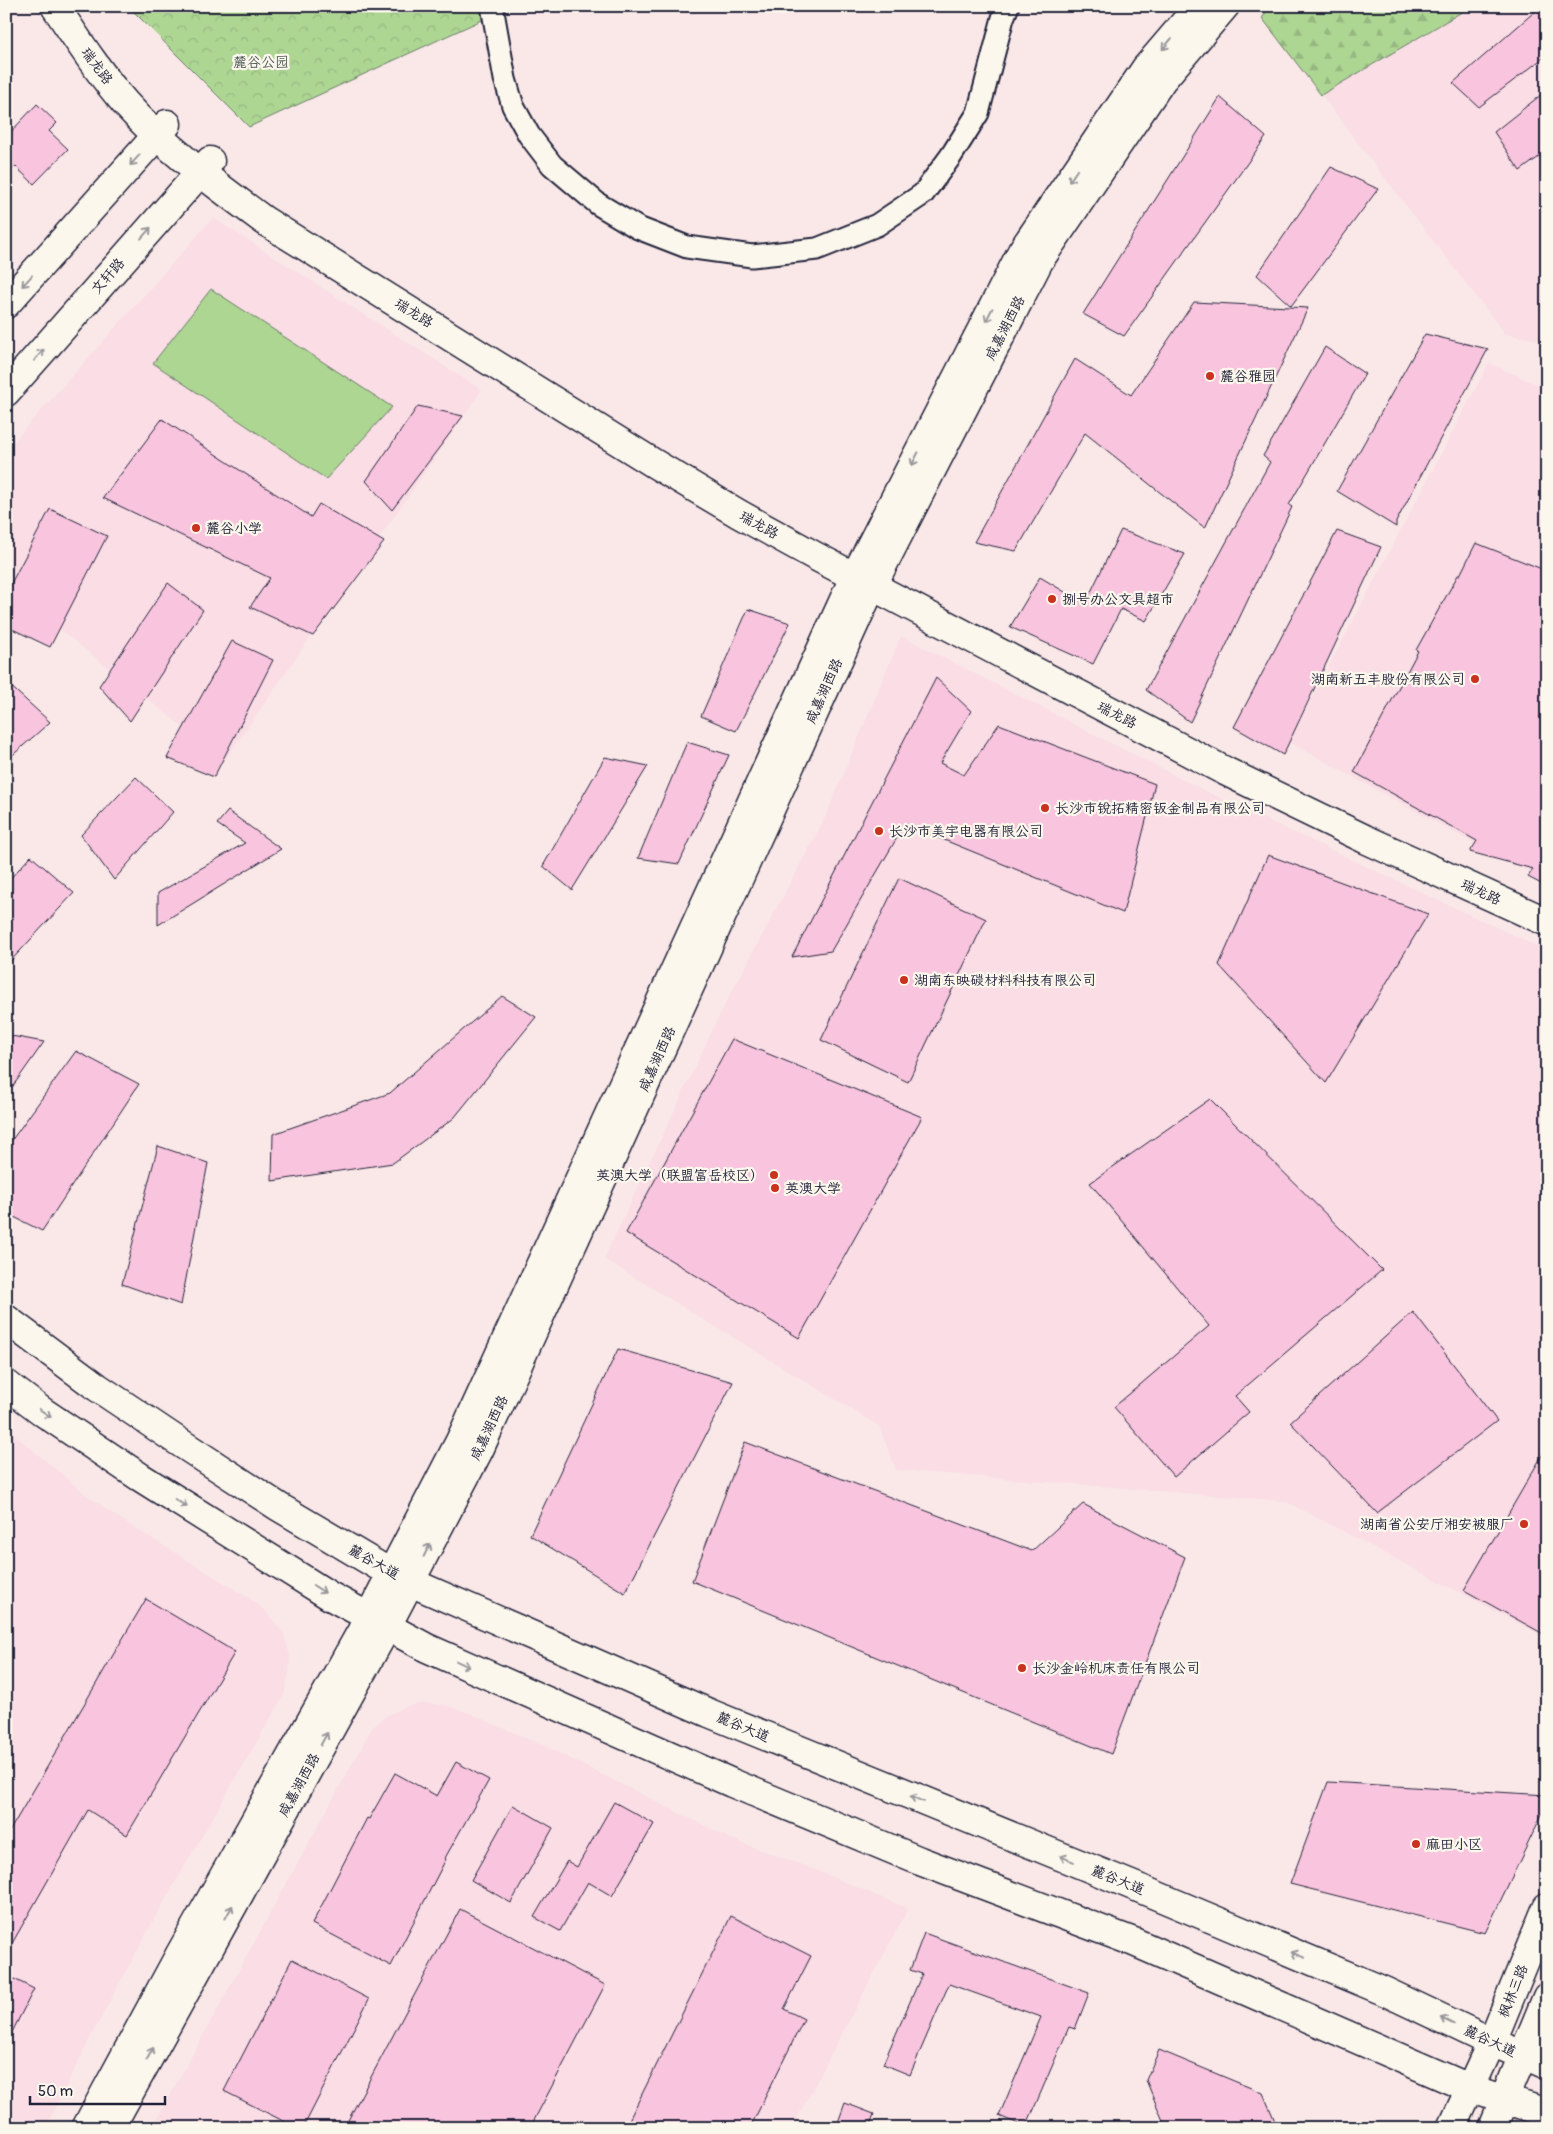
<svg xmlns="http://www.w3.org/2000/svg" width="1553" height="2134" viewBox="0 0 1553 2134" font-family="Pangolin,'LXGW WenKai TC',sans-serif">
<style>
.built{fill:#fadde5}
.forest{fill:url(#forest-firs);stroke:#687c67}
.park{fill:url(#park-crowns);stroke:#687c67}
.garden{fill:#aed693;stroke:#687c67}
.building{fill:#f9c4de;stroke:#22223b}
.lines{fill:none;stroke-linecap:round;stroke-linejoin:round}
.minor-casing{stroke:#22223b;stroke-width:25}
.tertiary-casing{stroke:#22223b;stroke-width:31}
.secondary-casing{stroke:#22223b;stroke-width:31}
.primary-casing{stroke:#22223b;stroke-width:31}
.minor{stroke:#fbf7ec;stroke-width:21}
.tertiary{stroke:#fbf7ec;stroke-width:28}
.secondary{stroke:#fbf7ec;stroke-width:28}
.primary{stroke:#fbf7ec;stroke-width:28}
.oneway{stroke:#99979c}
.poi-dot{fill:#c8321e;stroke:#fbf7ec;stroke-width:2}
.labels{text-anchor:middle;dominant-baseline:central;stroke-width:4.5;stroke-linejoin:round;paint-order:stroke}
.park-label{font-size:14px;fill:#4c5855;stroke:#fbf7ec}
.street-label{font-size:14px;fill:#22223b;stroke:#fbf7ec}
.poi-label{font-size:14px;fill:#22223b;stroke:#fbf7ec;text-anchor:start}
</style>
<defs>
<pattern id="forest-firs" width="22" height="20" patternUnits="userSpaceOnUse" patternTransform="scale(1.25)"><rect width="22" height="20" fill="#aed693"/><path d="M5 1l3.5 6h-7zM16 11l3.5 6h-7z" fill="#95b780"/></pattern>
<pattern id="park-crowns" width="20" height="18" patternUnits="userSpaceOnUse" patternTransform="scale(1.25)"><rect width="20" height="18" fill="#aed693"/><path d="M2 6a3 3 0 1 1 6 0M12 15a3 3 0 1 1 6 0" fill="none" stroke="#95b780"/></pattern>
</defs>
<rect width="100%" height="100%" fill="#fae8e8"/>
<filter id="ink" filterUnits="userSpaceOnUse"><feTurbulence type="fractalNoise" baseFrequency=".02" numOctaves="2"/><feDisplacementMap in="SourceGraphic" scale="10" xChannelSelector="R" yChannelSelector="G"/><feConvolveMatrix kernelMatrix="1 2 1 2 8 2 1 2 1" color-interpolation-filters="sRGB"/></filter>
<g filter="url(#ink)">
<!-- built -->
<path class="built" d="M 1472,6 L 1547,6 L 1547,341 L 1505,334 L 1321,95 Z
M 213,218 L 482,390 L 225,760 L 30,606 L 6,634 L 6,450 Z
M 1489,363 L 1547,389 L 1547,880 L 1510,863 L 1289,742 Z
M 901,636 L 1197,787 L 1547,951 L 1547,1638 L 1285,1501 L 896,1470 L 879,1426 L 604,1259 L 721,1012 L 825,818 Z
M 6,1428 L 84,1493 L 117,1517 L 252,1600 L 262,1608 L 283,1632 L 290,1655 L 289,1671 L 284,1695 L 154,1919 L 87,2044 L 45,2128 L 6,2128 Z
M 424,1703 L 448,1706 L 469,1713 L 553,1750 L 729,1838 L 826,1874 L 908,1909 L 792,2128 L 152,2128 L 372,1728 L 386,1716 L 407,1706 Z"/>
<!-- forest -->
<path class="forest" d="M 1271,6 L 1472,6 L 1321,95 L 1262,18 Z"/>
<!-- park -->
<path class="park" d="M 128,6 L 488,6 L 484,19 L 249,127 Z"/>
<!-- garden -->
<path class="garden" d="M 211,289 L 392,407 L 326,479 L 153,363 Z"/>
<!-- building -->
<path class="building" d="M 1541,6 L 1547,6 L 1547,55 L 1479,107 L 1453,83 Z
M 1547,90 L 1547,151 L 1520,171 L 1494,132 Z
M 1220,97 L 1266,137 L 1124,336 L 1083,314 Z
M 37,104 L 57,123 L 49,131 L 68,149 L 34,184 L 15,166 L 6,176 L 6,137 Z
M 1331,167 L 1378,189 L 1291,306 L 1257,275 Z
M 1194,302 L 1308,308 L 1205,528 L 1085,433 L 1016,551 L 974,542 L 1075,359 L 1131,395 Z
M 1425,334 L 1488,349 L 1396,522 L 1396,527 L 1337,491 Z
M 1325,347 L 1365,374 L 1289,505 L 1292,507 L 1190,722 L 1146,690 L 1270,462 L 1263,456 Z
M 418,406 L 463,416 L 392,510 L 366,481 Z
M 162,419 L 311,517 L 319,504 L 384,542 L 313,636 L 250,607 L 270,578 L 103,498 Z
M 50,509 L 107,536 L 50,647 L 6,626 L 6,593 Z
M 1121,530 L 1185,554 L 1146,621 L 1121,609 L 1093,664 L 1010,627 L 1040,577 L 1085,604 Z
M 1337,531 L 1381,547 L 1283,755 L 1234,727 Z
M 1476,543 L 1547,571 L 1547,887 L 1528,877 L 1533,869 L 1470,852 L 1477,841 L 1354,772 L 1418,651 L 1416,650 L 1458,575 L 1460,575 Z
M 168,583 L 203,610 L 130,721 L 99,686 Z
M 748,609 L 790,623 L 736,731 L 701,716 Z
M 232,641 L 273,660 L 214,777 L 167,758 Z
M 936,678 L 971,711 L 940,763 L 964,775 L 999,724 L 1155,784 L 1123,913 L 905,824 L 831,951 L 792,957 Z
M 6,682 L 50,722 L 6,761 Z
M 687,742 L 729,755 L 679,864 L 638,858 Z
M 605,757 L 648,766 L 572,890 L 543,866 Z
M 136,777 L 173,812 L 114,880 L 81,835 Z
M 228,811 L 281,849 L 158,925 L 158,893 L 245,843 L 217,824 Z
M 1268,855 L 1428,914 L 1326,1083 L 1219,965 Z
M 31,856 L 74,893 L 6,966 L 6,883 Z
M 899,878 L 986,919 L 908,1082 L 821,1040 Z
M 502,996 L 536,1017 L 454,1118 L 393,1163 L 272,1181 L 273,1134 L 390,1093 Z
M 6,1035 L 44,1042 L 6,1096 Z
M 732,1039 L 922,1117 L 799,1338 L 626,1233 Z
M 76,1051 L 139,1084 L 42,1231 L 6,1213 L 6,1148 Z
M 1210,1099 L 1382,1270 L 1235,1396 L 1249,1412 L 1174,1477 L 1114,1407 L 1209,1326 L 1090,1183 Z
M 158,1146 L 208,1163 L 181,1305 L 122,1284 Z
M 1413,1312 L 1497,1421 L 1377,1513 L 1290,1422 Z
M 618,1349 L 733,1382 L 625,1593 L 530,1535 Z
M 745,1442 L 1032,1551 L 1083,1504 L 1185,1557 L 1111,1754 L 692,1581 Z
M 1547,1447 L 1547,1636 L 1464,1590 Z
M 146,1599 L 235,1652 L 127,1835 L 88,1810 L 6,1954 L 6,1837 Z
M 456,1762 L 489,1780 L 445,1858 L 446,1859 L 391,1966 L 312,1924 L 367,1818 L 369,1819 L 395,1773 L 437,1796 Z
M 1328,1782 L 1547,1795 L 1547,1804 L 1485,1933 L 1290,1884 Z
M 614,1802 L 654,1824 L 612,1896 L 588,1882 L 560,1931 L 534,1917 L 567,1861 L 577,1867 Z
M 513,1805 L 553,1828 L 511,1903 L 471,1880 Z
M 460,1909 L 605,1985 L 530,2128 L 344,2128 Z
M 731,1916 L 811,1956 L 784,2009 L 804,2019 L 750,2128 L 625,2128 Z
M 924,1933 L 1089,1993 L 1075,2029 L 1069,2027 L 1026,2127 L 999,2116 L 1041,2017 L 949,1984 L 910,2075 L 883,2064 L 922,1974 L 910,1970 Z
M 292,1959 L 369,1999 L 303,2128 L 297,2128 L 224,2091 Z
M 6,1975 L 34,1989 L 6,2044 Z
M 1159,2050 L 1263,2093 L 1278,2128 L 1166,2128 L 1146,2080 Z
M 845,2103 L 874,2114 L 869,2128 L 836,2128 Z"/>
<g class="lines">
<!-- minor casing -->
<g class="minor-casing">
<path id="minor" d="M 492,6 L 505,79 L 513,106 L 529,135 L 552,165 L 598,204 L 638,228 L 687,247 L 752,256 L 817,249 L 877,225 L 923,194 L 951,156 L 978,113 L 1003,18 L 1008,6"/>
</g>
<!-- tertiary casing -->
<g class="tertiary-casing">
<path id="tertiary" d="M 55,6 C 77,39 99,73 125,103 C 165,148 216,185 265,221 L 655,464 L 739,514 L 815,556 L 1225,771 L 1365,839 L 1547,922"/>
</g>
<!-- secondary casing -->
<g class="secondary-casing">
<path id="secondary" d="M 6,304 L 167,124
M 6,392 L 210,161
M 86,2128 L 180,1954 L 361,1632 L 460,1441 L 852,582 L 1022,251 L 1146,68 L 1199,6
M 110,2128 L 379,1641 L 479,1450 L 869,592 L 1039,261 L 1162,80 L 1225,6"/>
</g>
<!-- primary casing -->
<g class="primary-casing">
<path id="primary" d="M 6,1319 L 97,1387 L 173,1438 L 279,1507 L 392,1574 L 709,1713 L 1141,1889 L 1384,1991 L 1485,2039 L 1547,2066
M 6,1384 L 43,1412 L 140,1477 L 330,1596 L 427,1648 L 732,1783 L 920,1861 L 1134,1942 L 1469,2088 L 1547,2113
M 1452,2128 L 1493,2039 L 1547,1907
M 1493,2128 L 1547,1997"/>
</g>
<!-- minor -->
<use href="#minor" class="minor"/>
<!-- tertiary -->
<use href="#tertiary" class="tertiary"/>
<!-- secondary -->
<use href="#secondary" class="secondary"/>
<!-- primary -->
<use href="#primary" class="primary"/>
</g>
<!-- one-way arrows -->
<defs><path id="oneway-shaft" d="M-6 0H5M1.5-3L5.5 0L1.5 3" fill="none" stroke-width="1.6" stroke-linecap="round" stroke-linejoin="round" transform="scale(1.25)"/></defs>
<g class="oneway">
<use href="#oneway-shaft" transform="translate(1167 44) rotate(130)"/>
<use href="#oneway-shaft" transform="translate(135 160) rotate(132)"/>
<use href="#oneway-shaft" transform="translate(1073 176) rotate(124)"/>
<use href="#oneway-shaft" transform="translate(146 233) rotate(-49)"/>
<use href="#oneway-shaft" transform="translate(27 281) rotate(132)"/>
<use href="#oneway-shaft" transform="translate(989 315) rotate(117)"/>
<use href="#oneway-shaft" transform="translate(39 355) rotate(-49)"/>
<use href="#oneway-shaft" transform="translate(915 459) rotate(117)"/>
<use href="#oneway-shaft" transform="translate(45 1413) rotate(35)"/>
<use href="#oneway-shaft" transform="translate(181 1503) rotate(32)"/>
<use href="#oneway-shaft" transform="translate(427 1550) rotate(-63)"/>
<use href="#oneway-shaft" transform="translate(319 1589) rotate(32)"/>
<use href="#oneway-shaft" transform="translate(463 1664) rotate(24)"/>
<use href="#oneway-shaft" transform="translate(324 1739) rotate(-61)"/>
<use href="#oneway-shaft" transform="translate(917 1799) rotate(-158)"/>
<use href="#oneway-shaft" transform="translate(1067 1859) rotate(-158)"/>
<use href="#oneway-shaft" transform="translate(229 1912) rotate(-61)"/>
<use href="#oneway-shaft" transform="translate(1298 1955) rotate(-157)"/>
<use href="#oneway-shaft" transform="translate(1447 2021) rotate(-154)"/>
<use href="#oneway-shaft" transform="translate(150 2054) rotate(-61)"/>
</g>
</g>
<!-- markers -->
<g class="poi-dot">
<circle cx="1210" cy="376" r="5"/>
<circle cx="196" cy="528" r="5"/>
<circle cx="1052" cy="599" r="5"/>
<circle cx="1475" cy="679" r="5"/>
<circle cx="1045" cy="808" r="5"/>
<circle cx="879" cy="831" r="5"/>
<circle cx="904" cy="980" r="5"/>
<circle cx="774" cy="1175" r="5"/>
<circle cx="775" cy="1188" r="5"/>
<circle cx="1524" cy="1524" r="5"/>
<circle cx="1022" cy="1668" r="5"/>
<circle cx="1416" cy="1844" r="5"/>
</g>
<g class="labels">
<!-- park labels -->
<g class="park-label">
<text x="261" y="62">麓谷公园</text>
</g>
<!-- street labels -->
<g class="street-label">
<text transform="translate(97 66) rotate(53)">瑞龙路</text>
<text transform="translate(108 276) rotate(-49)">文轩路</text>
<text transform="translate(414 313) rotate(32)">瑞龙路</text>
<text transform="translate(1005 328) rotate(-63)">咸嘉湖西路</text>
<text transform="translate(759 525) rotate(29)">瑞龙路</text>
<text transform="translate(824 691) rotate(-66)">咸嘉湖西路</text>
<text transform="translate(1117 715) rotate(27)">瑞龙路</text>
<text transform="translate(1481 892) rotate(25)">瑞龙路</text>
<text transform="translate(657 1059) rotate(-66)">咸嘉湖西路</text>
<text transform="translate(489 1428) rotate(-65)">咸嘉湖西路</text>
<text transform="translate(374 1562) rotate(29)">麓谷大道</text>
<text transform="translate(743 1727) rotate(23)">麓谷大道</text>
<text transform="translate(299 1785) rotate(-61)">咸嘉湖西路</text>
<text transform="translate(1118 1880) rotate(22)">麓谷大道</text>
<text transform="translate(1513 1991) rotate(-68)">枫林三路</text>
<text transform="translate(1490 2041) rotate(25)">麓谷大道</text>
</g>
<!-- poi labels -->
<g class="poi-label">
<text x="1220" y="376">麓谷雅园</text>
<text x="206" y="528">麓谷小学</text>
<text x="1062" y="599">捌号办公文具超市</text>
<text x="1465" y="679" text-anchor="end">湖南新五丰股份有限公司</text>
<text x="1055" y="808">长沙市锐拓精密钣金制品有限公司</text>
<text x="889" y="831">长沙市美宇电器有限公司</text>
<text x="914" y="980">湖南东映碳材料科技有限公司</text>
<text x="764" y="1175" text-anchor="end">英澳大学（联盟富岳校区）</text>
<text x="785" y="1188">英澳大学</text>
<text x="1514" y="1524" text-anchor="end">湖南省公安厅湘安被服厂</text>
<text x="1032" y="1668">长沙金岭机床责任有限公司</text>
<text x="1426" y="1844">麻田小区</text>
</g>
</g>
<!-- margin -->
<rect width="1553" height="2134" fill="none" stroke="#fbf7ec" stroke-width="25"/>
<rect x="12" y="12" width="1528" height="2109" fill="none" stroke="#22223b" stroke-width="2" filter="url(#ink)"/>
<!-- scale -->
<path d="M30 2096v8h135v-8" fill="none" stroke="#22223b" stroke-width="2.5"/>
<text x="38" y="2096" font-size="15" fill="#22223b" stroke="#fbf7ec" stroke-width="4" paint-order="stroke">50 m</text>
</svg>
